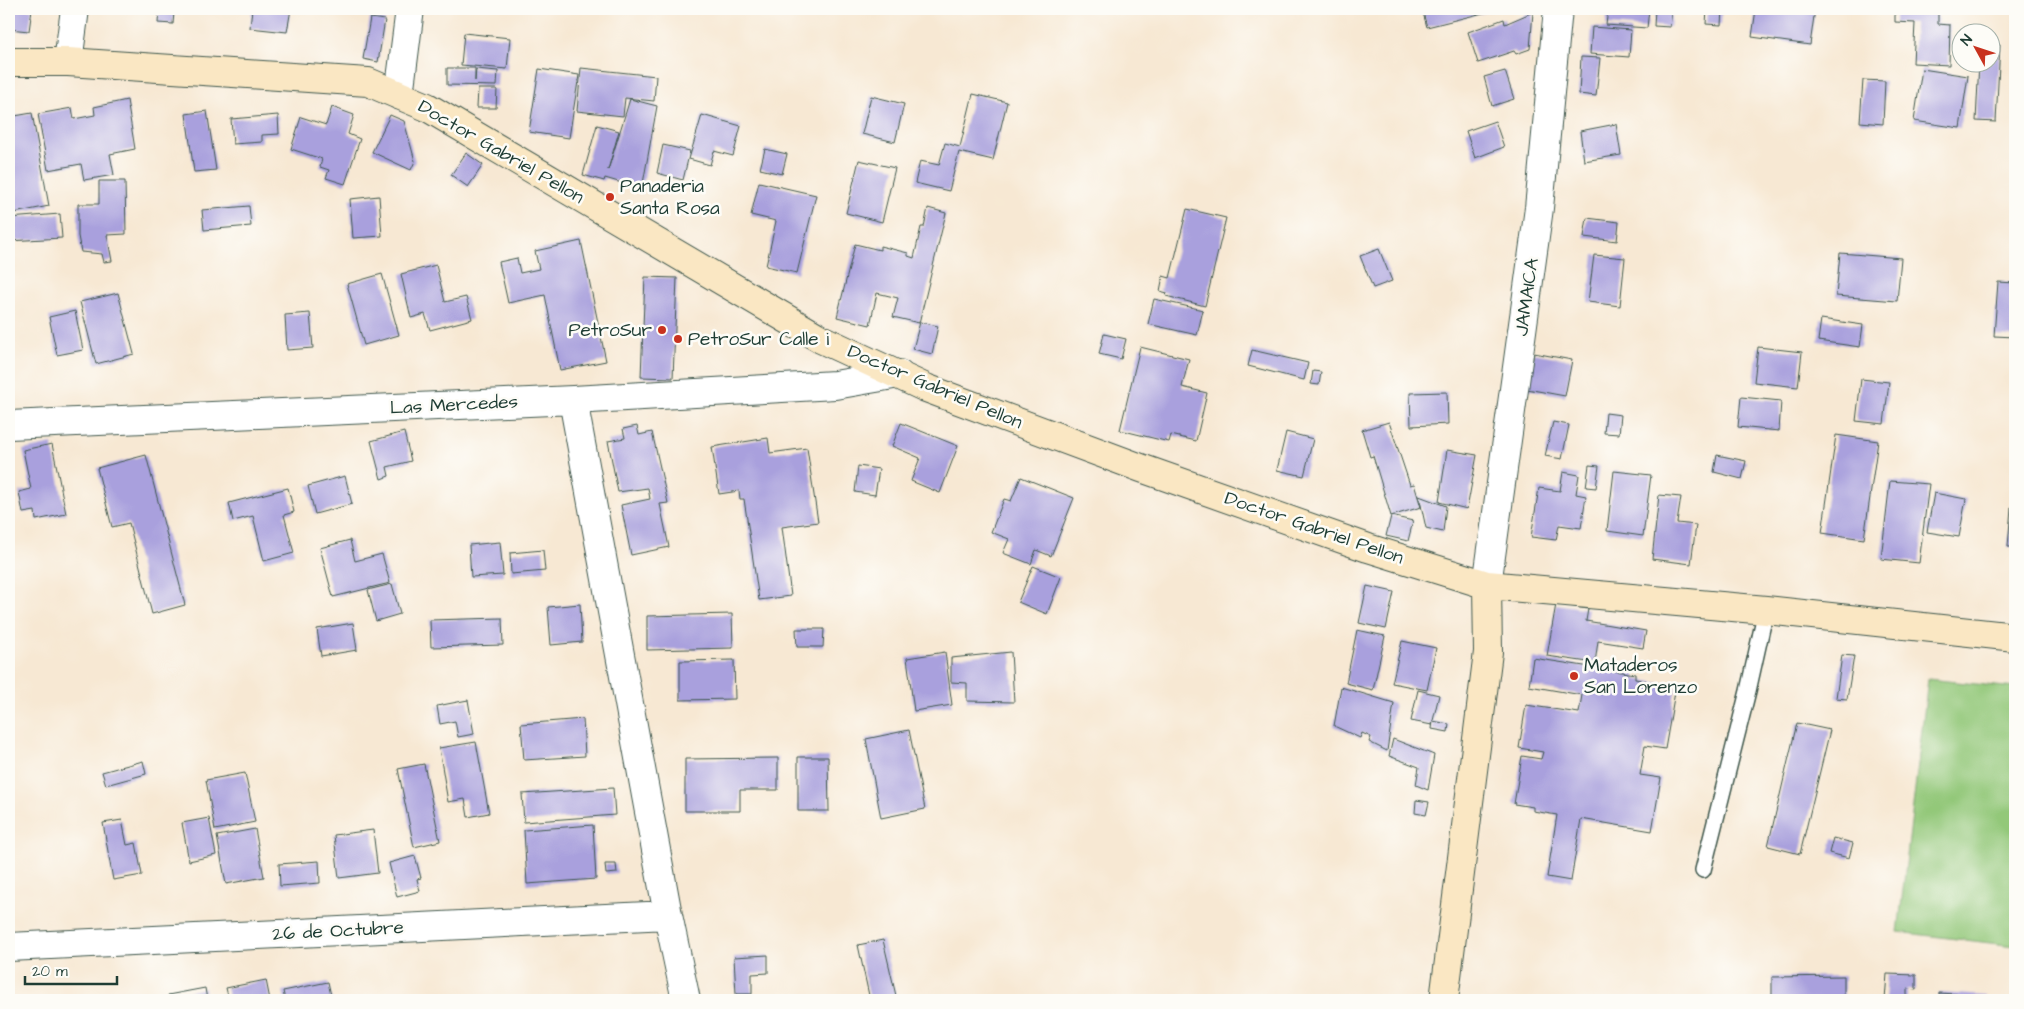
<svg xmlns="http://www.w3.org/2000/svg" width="2024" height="1009" viewBox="0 0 2024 1009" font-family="'Architects Daughter',sans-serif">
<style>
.green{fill:#93c879;stroke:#598256}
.building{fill:#a9a0dd}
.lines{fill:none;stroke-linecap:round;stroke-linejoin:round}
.lane-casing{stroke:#3f574c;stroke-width:18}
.street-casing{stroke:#3f574c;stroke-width:30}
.secondary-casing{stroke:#3f574c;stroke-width:30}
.lane{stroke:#fff;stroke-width:15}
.street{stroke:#fff;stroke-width:28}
.secondary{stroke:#fae7c3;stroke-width:28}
.poi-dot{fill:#c8321e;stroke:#fdfcf7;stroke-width:2}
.labels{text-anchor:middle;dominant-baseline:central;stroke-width:5;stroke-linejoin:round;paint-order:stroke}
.street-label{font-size:19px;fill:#1f3d34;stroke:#fdfcf7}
.poi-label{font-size:19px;fill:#1f3d34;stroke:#fdfcf7;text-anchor:start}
</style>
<rect width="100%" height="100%" fill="#fdfcf7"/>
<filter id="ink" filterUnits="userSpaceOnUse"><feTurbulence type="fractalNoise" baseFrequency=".02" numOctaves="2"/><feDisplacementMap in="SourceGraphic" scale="10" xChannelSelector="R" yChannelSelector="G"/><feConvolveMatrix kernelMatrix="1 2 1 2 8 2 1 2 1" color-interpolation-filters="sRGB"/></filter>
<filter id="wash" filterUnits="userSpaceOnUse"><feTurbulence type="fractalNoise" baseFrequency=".0096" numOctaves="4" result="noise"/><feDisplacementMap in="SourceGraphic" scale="20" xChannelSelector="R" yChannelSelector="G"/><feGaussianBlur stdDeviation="1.12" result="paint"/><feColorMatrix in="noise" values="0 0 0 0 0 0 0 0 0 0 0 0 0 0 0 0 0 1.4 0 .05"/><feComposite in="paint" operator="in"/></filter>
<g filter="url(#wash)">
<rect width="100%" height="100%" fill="#f7e8d3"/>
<!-- green -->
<path class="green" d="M 1928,679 L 2015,688 L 2015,946 L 1898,932 Z"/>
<g id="blocks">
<!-- building -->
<path class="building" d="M 9,9 L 32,9 L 29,31 L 9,29 Z
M 252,9 L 291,9 L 287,32 L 250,28 Z
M 1422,9 L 1499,9 L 1427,27 Z
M 1608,9 L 1649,9 L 1647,28 L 1606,25 Z
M 1655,9 L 1672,10 L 1670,27 L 1654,26 Z
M 1707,9 L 1722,9 L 1721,25 L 1706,24 Z
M 1756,9 L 1815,9 L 1810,45 L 1752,37 Z
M 1895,9 L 1938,9 L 1938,24 L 1950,25 L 1949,65 L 1913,63 L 1915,23 L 1895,22 Z
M 159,10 L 174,12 L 173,24 L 158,23 Z
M 1533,12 L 1530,49 L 1516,54 L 1514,51 L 1478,63 L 1468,32 L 1504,19 L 1505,24 Z
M 370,18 L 385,20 L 378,62 L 363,59 Z
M 1592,27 L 1631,30 L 1629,57 L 1590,54 Z
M 464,33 L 510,38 L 507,69 L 461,65 Z
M 1992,44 L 2000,45 L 1996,122 L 1976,121 L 1979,62 L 1992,62 Z
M 1581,57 L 1600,58 L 1596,96 L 1579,94 Z
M 447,68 L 475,68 L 475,81 L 476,69 L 498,71 L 497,86 L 447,85 Z
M 581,68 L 656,76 L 654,101 L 625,98 L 623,116 L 577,111 Z
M 539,69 L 579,75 L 569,138 L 529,132 Z
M 1922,69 L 1968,76 L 1960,128 L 1914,121 Z
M 1505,71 L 1514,99 L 1492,106 L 1484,77 Z
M 1863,80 L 1885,81 L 1883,124 L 1860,122 Z
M 478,89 L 497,89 L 496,108 L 477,108 Z
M 973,94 L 1007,102 L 993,160 L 959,152 L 949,191 L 915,183 L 920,161 L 939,165 L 945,143 L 960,147 Z
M 871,96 L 904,104 L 895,142 L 862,134 Z
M 630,99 L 657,106 L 642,189 L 605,178 L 604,181 L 583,175 L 597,125 L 619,131 L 608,170 Z
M 127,100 L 135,149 L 110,154 L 114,175 L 84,180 L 81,164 L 48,170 L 38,114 L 72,108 L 74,119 L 95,115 L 94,107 Z
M 332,107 L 354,115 L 348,134 L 360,139 L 345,184 L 326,178 L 329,170 L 320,167 L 322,159 L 291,149 L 301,117 L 326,125 Z
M 207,111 L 216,170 L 194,172 L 186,114 Z
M 32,113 L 49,206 L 9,214 L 9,117 Z
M 278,115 L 279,134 L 262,135 L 262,142 L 233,144 L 231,119 Z
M 390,115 L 404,121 L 415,161 L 411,170 L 372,152 Z
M 702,115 L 741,126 L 733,156 L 714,151 L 710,165 L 689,159 Z
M 1495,121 L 1504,147 L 1475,158 L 1466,131 Z
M 1616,124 L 1621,155 L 1584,161 L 1580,131 Z
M 663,145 L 690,151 L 683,180 L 657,173 Z
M 765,149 L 787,154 L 782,174 L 760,169 Z
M 466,153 L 483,165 L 468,187 L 451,175 Z
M 859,160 L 895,168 L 882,222 L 846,213 Z
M 99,181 L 125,181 L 126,234 L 107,235 L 112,261 L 104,262 L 102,254 L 81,252 L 78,236 L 78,204 L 99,204 Z
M 759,182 L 816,195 L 797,273 L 766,266 L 776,221 L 751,215 Z
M 379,196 L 382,236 L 353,238 L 350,199 Z
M 249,206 L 251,226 L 204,230 L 202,210 Z
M 928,208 L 946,213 L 919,323 L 893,317 L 898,298 L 877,293 L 870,325 L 837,317 L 855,244 L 880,250 L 880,246 L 908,253 L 908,256 L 914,258 L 921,227 L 924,227 Z
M 1187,209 L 1226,218 L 1205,306 L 1166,296 L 1167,293 L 1160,291 L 1163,276 L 1170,278 Z
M 60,214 L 62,238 L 9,241 L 9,218 Z
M 1587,218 L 1619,222 L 1617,241 L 1584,237 Z
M 581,241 L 606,361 L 560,370 L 545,295 L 508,303 L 499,262 L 517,258 L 520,273 L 539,269 L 535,251 Z
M 1379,249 L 1392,281 L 1373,288 L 1360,256 Z
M 1840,253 L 1901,258 L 1897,301 L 1836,296 Z
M 1594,255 L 1625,258 L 1620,306 L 1588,302 Z
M 436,265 L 445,302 L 466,297 L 472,319 L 430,330 L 425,314 L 411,318 L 401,274 Z
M 382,274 L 399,335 L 364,345 L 347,284 Z
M 645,277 L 677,278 L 673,378 L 641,377 Z
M 1998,282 L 2015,283 L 2015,337 L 1994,336 Z
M 118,293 L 134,354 L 96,364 L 80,302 Z
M 1154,299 L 1203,310 L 1197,335 L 1148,324 Z
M 75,311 L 83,350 L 57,355 L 49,317 Z
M 310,313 L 313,348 L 287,350 L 285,315 Z
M 1821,319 L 1863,325 L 1860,347 L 1818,341 Z
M 920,322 L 938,326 L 932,354 L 913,349 Z
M 1104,334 L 1126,339 L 1121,359 L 1099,354 Z
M 1140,347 L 1189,359 L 1182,387 L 1207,393 L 1196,441 L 1171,435 L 1169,442 L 1120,430 Z
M 1758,347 L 1802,352 L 1798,387 L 1754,382 Z
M 1252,350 L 1308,363 L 1304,380 L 1248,366 Z
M 1534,353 L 1572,360 L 1565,396 L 1527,389 Z
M 1313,371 L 1321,372 L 1319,385 L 1311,384 Z
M 1861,379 L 1889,382 L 1884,424 L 1856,421 Z
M 1447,392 L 1448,424 L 1411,426 L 1410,393 Z
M 1741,397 L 1781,401 L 1779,431 L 1738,427 Z
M 1606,413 L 1621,415 L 1619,434 L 1604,433 Z
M 1389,422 L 1410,485 L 1414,484 L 1421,507 L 1391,516 L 1373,456 L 1370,457 L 1362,430 Z
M 1553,422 L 1569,425 L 1562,459 L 1545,456 Z
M 901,423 L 958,446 L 940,493 L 911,481 L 920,458 L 892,446 Z
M 637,426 L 639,435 L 652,432 L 668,503 L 660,504 L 669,547 L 631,555 L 621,505 L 650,499 L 648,488 L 618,492 L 608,441 L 625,438 L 623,429 Z
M 404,432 L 411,461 L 387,467 L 389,476 L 381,479 L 371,441 Z
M 1286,432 L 1313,439 L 1304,476 L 1277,470 Z
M 1836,435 L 1878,441 L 1864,539 L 1822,533 Z
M 768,438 L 770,453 L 807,448 L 818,522 L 782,527 L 791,596 L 759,600 L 744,499 L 740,499 L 739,491 L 719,494 L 712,447 Z
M 52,444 L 66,514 L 36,520 L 35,511 L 23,513 L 19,492 L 31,489 L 23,450 Z
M 1447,450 L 1477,455 L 1467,509 L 1439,502 Z
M 146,455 L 185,605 L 152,614 L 129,523 L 112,527 L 97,468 Z
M 1717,455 L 1746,461 L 1742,479 L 1714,472 Z
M 1589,465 L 1599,466 L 1596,488 L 1586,487 Z
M 858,466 L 879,469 L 875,495 L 855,492 Z
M 1614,471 L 1651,475 L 1643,536 L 1607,531 Z
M 1563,472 L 1579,475 L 1576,494 L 1586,496 L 1581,528 L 1559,525 L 1556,540 L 1531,537 L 1539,488 L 1560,491 Z
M 345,476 L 352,504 L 315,514 L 308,486 Z
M 1021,477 L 1074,498 L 1051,556 L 1036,550 L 1031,564 L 1003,553 L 1009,539 L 991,532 L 1004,499 L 1011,501 Z
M 1890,481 L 1929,484 L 1919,563 L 1881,559 Z
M 288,488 L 294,512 L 284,515 L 294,553 L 264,561 L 253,516 L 233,521 L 229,503 Z
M 1934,493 L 1966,499 L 1959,537 L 1927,532 Z
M 1659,495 L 1681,497 L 1677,523 L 1696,525 L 1691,564 L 1652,559 Z
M 1419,496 L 1446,506 L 1443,532 L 1426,528 Z
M 2011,507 L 2015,507 L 2015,547 L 2008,547 Z
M 1391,516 L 1413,521 L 1408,541 L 1386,536 Z
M 350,540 L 355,561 L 382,554 L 390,583 L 333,597 L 320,548 Z
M 500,542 L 503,575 L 471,577 L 469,545 Z
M 543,550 L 545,571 L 511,574 L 510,553 Z
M 1033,566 L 1061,577 L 1047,614 L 1018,602 Z
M 392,584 L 400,614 L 376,621 L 368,590 Z
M 1367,586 L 1394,592 L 1386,629 L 1359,623 Z
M 580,604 L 582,642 L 551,645 L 548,607 Z
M 1556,604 L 1588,609 L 1586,621 L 1646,631 L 1643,648 L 1598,641 L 1595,663 L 1547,656 Z
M 732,614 L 733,648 L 647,650 L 647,616 Z
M 502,618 L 503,645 L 431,647 L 430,620 Z
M 353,623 L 357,650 L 321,656 L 317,629 Z
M 796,629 L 824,629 L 823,647 L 797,647 Z
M 1357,630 L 1385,636 L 1373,690 L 1346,683 Z
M 1402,641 L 1436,648 L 1427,690 L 1392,683 Z
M 945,652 L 952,705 L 914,711 L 907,658 Z
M 1011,652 L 1014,702 L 967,701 L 967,683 L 951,682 L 951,658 Z
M 1842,655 L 1854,656 L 1847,699 L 1836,698 Z
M 1533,658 L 1635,674 L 1635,679 L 1676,686 L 1665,749 L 1645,746 L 1640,775 L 1661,778 L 1652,831 L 1581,819 L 1571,881 L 1547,877 L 1557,815 L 1533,811 L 1533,807 L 1514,804 L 1522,756 L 1541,759 L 1543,752 L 1519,748 L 1526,705 L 1579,713 L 1582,695 L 1529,686 Z
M 734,660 L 735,699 L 680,700 L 680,661 Z
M 1341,687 L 1394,703 L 1387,751 L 1369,742 L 1371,737 L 1362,733 L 1360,738 L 1334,726 Z
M 1418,690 L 1439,695 L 1432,725 L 1411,721 Z
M 468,700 L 474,734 L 458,737 L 455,721 L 440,724 L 437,706 Z
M 583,719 L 585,756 L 524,760 L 521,724 Z
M 1433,721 L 1449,724 L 1448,732 L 1432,729 Z
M 1797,723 L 1830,730 L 1800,854 L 1768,846 Z
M 909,730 L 925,809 L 881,818 L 866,739 Z
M 1393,739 L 1434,755 L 1428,790 L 1416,785 L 1419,767 L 1389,756 Z
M 476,742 L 489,813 L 468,817 L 465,799 L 448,802 L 439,748 Z
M 798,757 L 828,757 L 829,811 L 798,811 Z
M 778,758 L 778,790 L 740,790 L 740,811 L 685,811 L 685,759 Z
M 143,761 L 146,774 L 106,785 L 102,772 Z
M 424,764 L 440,841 L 414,847 L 398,769 Z
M 245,773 L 255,822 L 215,830 L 206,780 Z
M 613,788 L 615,815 L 524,822 L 522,794 Z
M 1416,800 L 1429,802 L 1426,815 L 1415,813 Z
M 209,818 L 216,855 L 189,861 L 182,823 Z
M 122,820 L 127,845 L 136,843 L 142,875 L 113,880 L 103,823 Z
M 593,825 L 596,879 L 527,884 L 524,830 Z
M 255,829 L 264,877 L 226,884 L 217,836 Z
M 373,830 L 378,873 L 339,878 L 334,835 Z
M 1833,838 L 1853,843 L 1849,858 L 1829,853 Z
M 415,856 L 421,878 L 417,879 L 420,891 L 397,897 L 389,863 Z
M 319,861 L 320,883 L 280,886 L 279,864 Z
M 605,864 L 616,864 L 617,873 L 606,874 Z
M 883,940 L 897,1000 L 870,1000 L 858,945 Z
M 768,955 L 768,973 L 752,974 L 752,994 L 736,994 L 734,957 Z
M 1887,974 L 1916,975 L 1916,990 L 1907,989 L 1907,1000 L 1885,1000 Z
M 1844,976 L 1844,997 L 1835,997 L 1835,1000 L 1772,1000 L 1772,977 Z
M 266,980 L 270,1000 L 229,1000 L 226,988 Z
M 328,982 L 332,1000 L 285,1000 L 283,991 Z
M 205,988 L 207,1000 L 169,1000 L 168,995 Z
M 1939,993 L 1987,996 L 1987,1000 L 1939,1000 Z"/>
</g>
</g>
<g filter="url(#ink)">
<use href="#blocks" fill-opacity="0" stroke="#3f574c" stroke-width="1"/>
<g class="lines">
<!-- lane casing -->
<g class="lane-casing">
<path id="lane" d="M 1703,870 L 1748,691 L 1766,610"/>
</g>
<!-- street casing -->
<g class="street-casing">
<path id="street" d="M 68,62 L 75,9
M 399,95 L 410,9
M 573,400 L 668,915 L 686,1000
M 9,425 L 573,400 L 835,385 L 899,374
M 1487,585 L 1539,208 L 1558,9
M 9,947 L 668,915"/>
</g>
<!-- secondary casing -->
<g class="secondary-casing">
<path id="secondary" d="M 9,62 L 68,62 L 368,82 L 427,107 L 821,339 L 926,388 L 1141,468 L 1368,548 L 1487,585 L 1766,610 L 2015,637
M 1444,1000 L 1488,652 L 1487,585"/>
</g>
<!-- lane -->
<use href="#lane" class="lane"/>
<!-- street -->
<use href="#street" class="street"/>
<!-- secondary -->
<use href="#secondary" class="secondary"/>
</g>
</g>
<!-- markers -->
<g class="poi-dot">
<circle cx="610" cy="197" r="5"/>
<circle cx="662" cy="330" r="5"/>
<circle cx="678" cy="339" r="5"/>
<circle cx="1574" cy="676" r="5"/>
</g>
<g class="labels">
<!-- street labels -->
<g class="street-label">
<text transform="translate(501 152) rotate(30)">Doctor Gabriel Pellon</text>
<text transform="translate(1527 297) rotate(-82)">JAMAICA</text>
<text transform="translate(935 387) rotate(23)">Doctor Gabriel Pellon</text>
<text transform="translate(454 405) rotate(-3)">Las Mercedes</text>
<text transform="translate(1314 528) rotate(19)">Doctor Gabriel Pellon</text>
<text transform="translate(338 931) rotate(-3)">26 de Octubre</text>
</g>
<!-- poi labels -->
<g class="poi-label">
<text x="620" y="186">Panaderia<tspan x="620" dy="22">Santa Rosa</tspan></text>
<text x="652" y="330" text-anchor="end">PetroSur</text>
<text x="688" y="339">PetroSur Calle i</text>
<text x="1584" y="665">Mataderos<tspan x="1584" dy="22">San Lorenzo</tspan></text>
</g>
</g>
<!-- margin -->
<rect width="2024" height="1009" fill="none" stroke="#fdfcf7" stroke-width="30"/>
<!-- north arrow -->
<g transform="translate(1976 48) rotate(310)"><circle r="24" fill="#fdfcf7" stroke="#a4b0a9"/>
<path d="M0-4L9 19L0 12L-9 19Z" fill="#c8321e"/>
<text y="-8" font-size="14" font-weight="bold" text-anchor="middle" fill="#1f3d34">N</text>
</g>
<!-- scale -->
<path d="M25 976v8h92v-8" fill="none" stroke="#1f3d34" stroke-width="2.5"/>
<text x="32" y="976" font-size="15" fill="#1f3d34" stroke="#fdfcf7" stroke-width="4" paint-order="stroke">20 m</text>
</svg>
